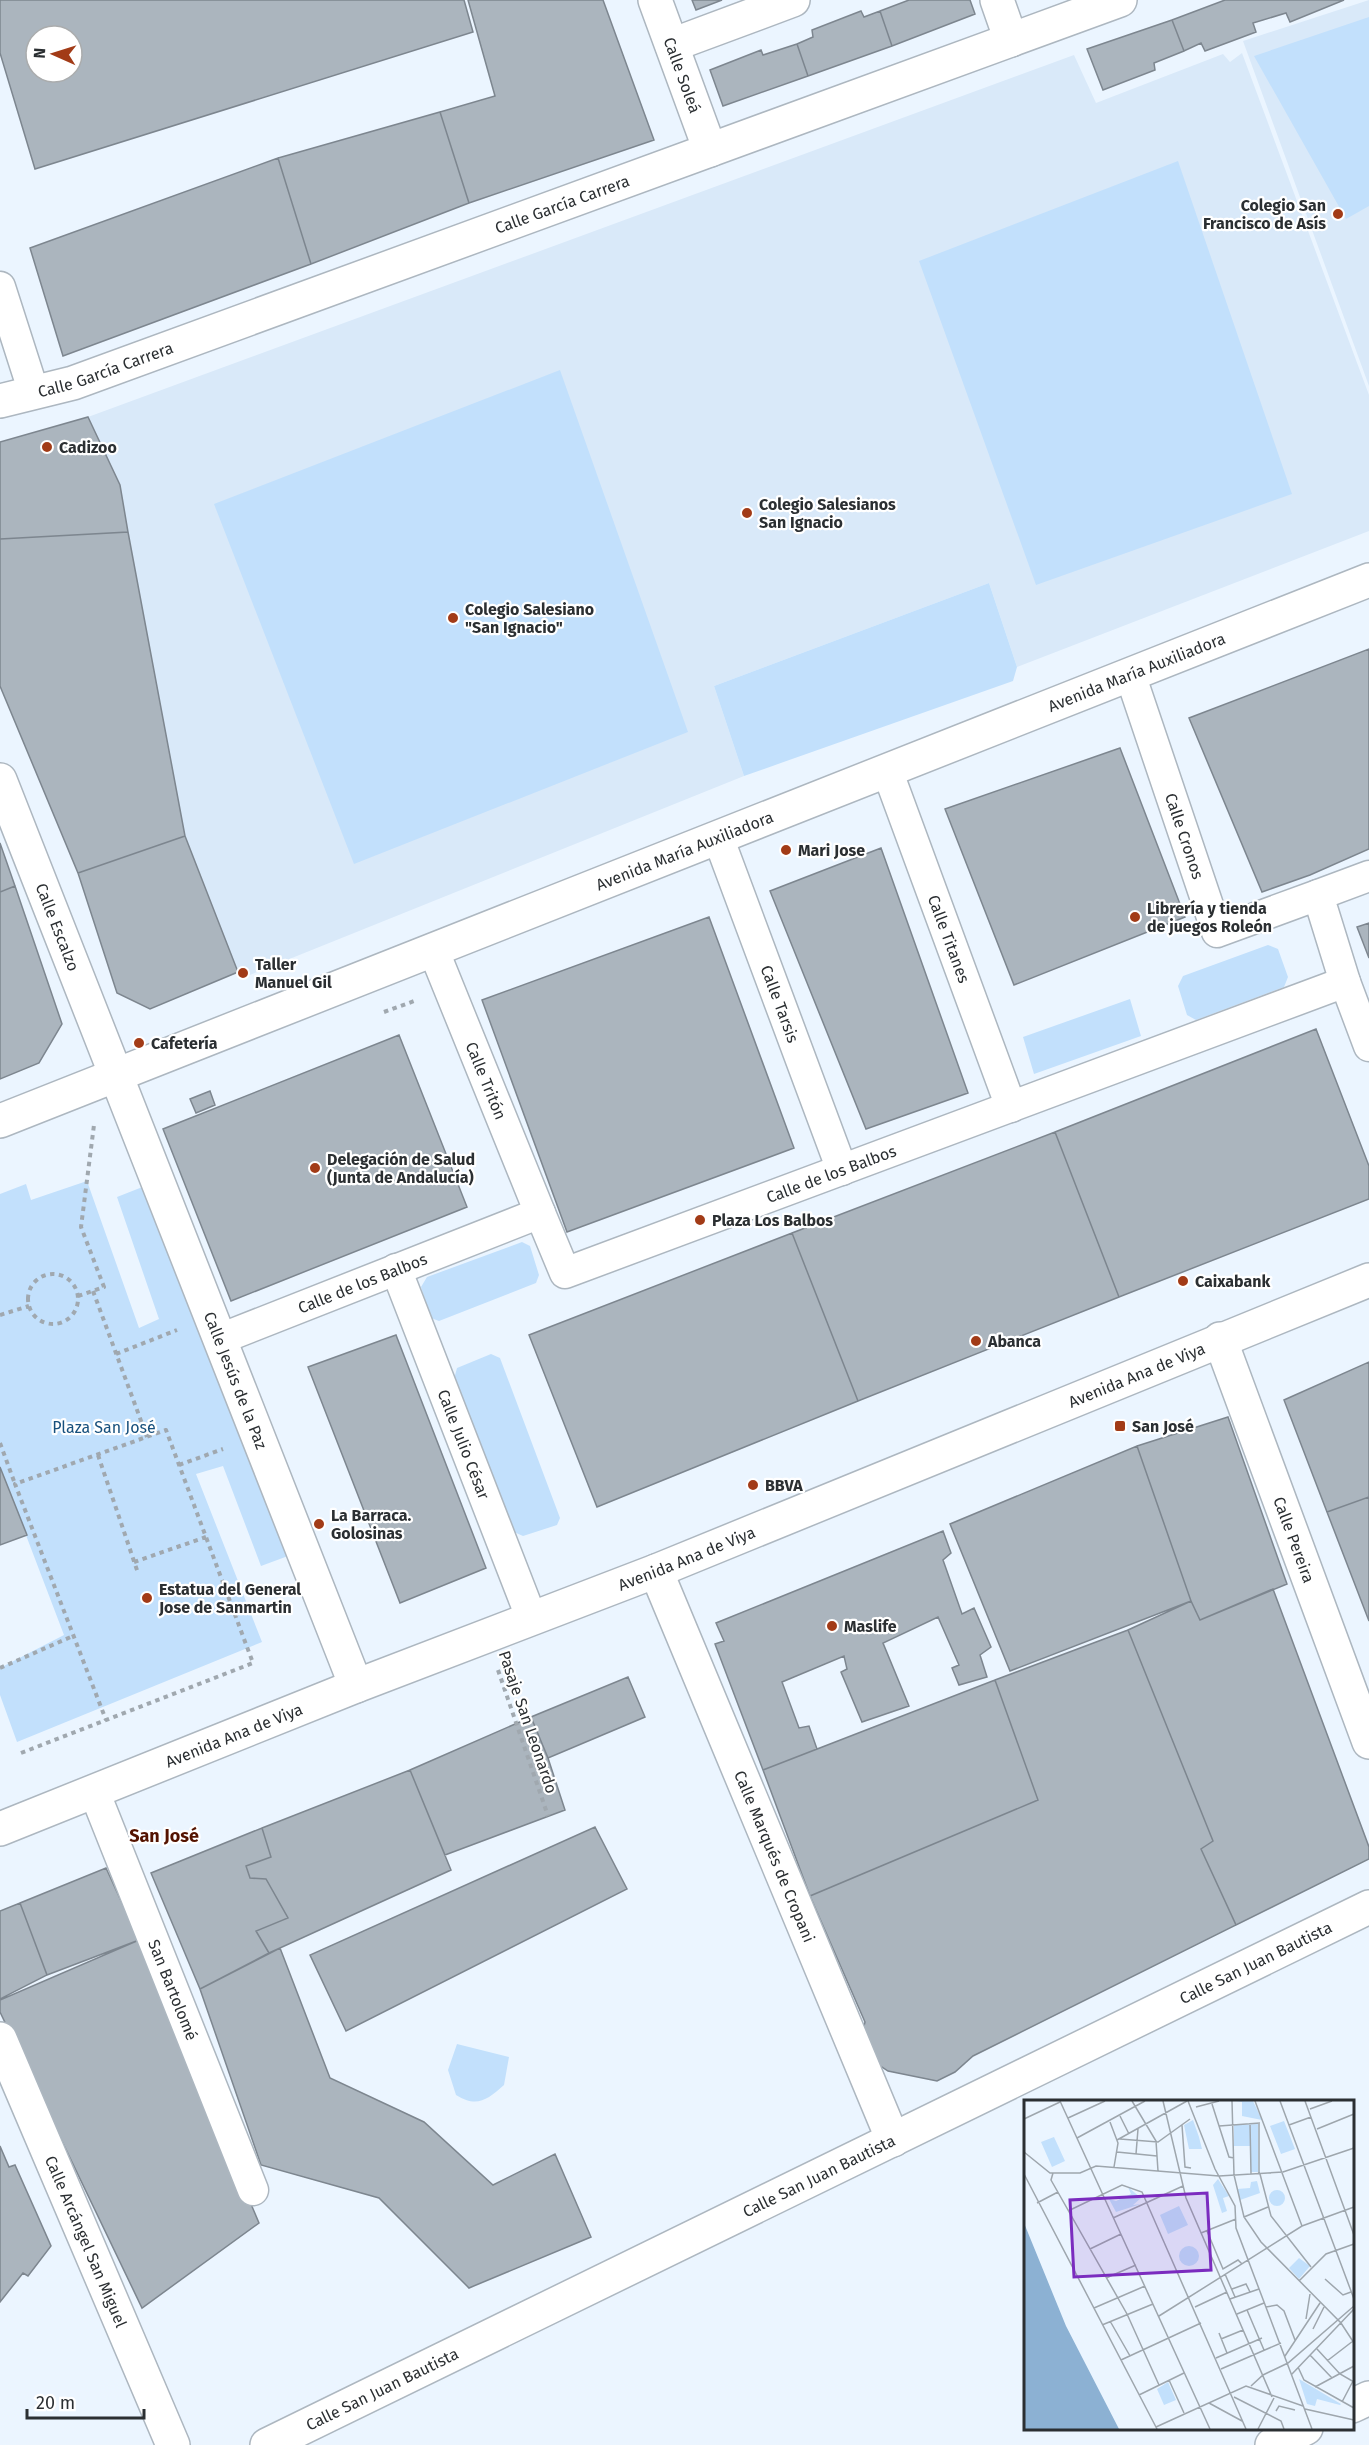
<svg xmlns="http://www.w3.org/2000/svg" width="1369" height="2445" viewBox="0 0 1369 2445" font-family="'Fira Sans',sans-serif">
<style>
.built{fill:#d9e9f9}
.green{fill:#c2e0fc}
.building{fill:#abb5be;stroke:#7d868f;stroke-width:1.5;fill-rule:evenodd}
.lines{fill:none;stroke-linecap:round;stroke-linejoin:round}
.pedestrian-casing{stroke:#adb7c0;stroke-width:33}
.minor-casing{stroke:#adb7c0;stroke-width:36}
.tertiary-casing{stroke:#adb7c0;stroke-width:36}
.secondary-casing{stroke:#adb7c0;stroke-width:36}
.path{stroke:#a0a8af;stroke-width:4;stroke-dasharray:4.5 4.5;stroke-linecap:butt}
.pedestrian{stroke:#fff;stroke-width:30}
.minor{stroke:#fff;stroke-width:33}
.tertiary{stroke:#fff;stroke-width:33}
.secondary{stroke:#fff;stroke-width:33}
.poi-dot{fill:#a23b17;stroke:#fff;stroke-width:2}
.labels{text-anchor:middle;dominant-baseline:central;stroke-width:4.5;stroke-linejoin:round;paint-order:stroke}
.street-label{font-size:16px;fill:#2b2f32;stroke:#fff}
.poi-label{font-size:16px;font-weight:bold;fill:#2b2f32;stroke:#fff;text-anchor:start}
.park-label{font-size:16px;fill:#17507d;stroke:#fff}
.neighbourhood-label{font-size:18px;font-weight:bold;fill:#541300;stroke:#fff}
.inset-road{fill:none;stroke:#9ea6ad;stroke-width:1.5}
.view{fill:#7b2cbf;fill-opacity:0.15;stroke:#7b2cbf;stroke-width:3}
.inset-edge{fill:none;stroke:#2b2f32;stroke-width:3}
</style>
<rect width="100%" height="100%" fill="#ebf5ff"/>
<!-- built -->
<path class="built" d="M 1369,0 L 1369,386 L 1243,41 Z
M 1242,53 L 1369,395 L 1369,531 L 1017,667 L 989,583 L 714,686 L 744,776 L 240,979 L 185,836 L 121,494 L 88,417 L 1074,55 L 1096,103 L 1223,54 L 1230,62 Z"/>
<!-- green -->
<path class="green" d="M 1369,17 L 1369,206 L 1346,219 L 1254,56 Z
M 1178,161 L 1292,494 L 1036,585 L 919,261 Z
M 560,370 L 688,732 L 354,864 L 214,504 Z
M 989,583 L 1017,667 L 1013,681 L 744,776 L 714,686 Z
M 1268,945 L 1278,949 L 1288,977 L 1284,987 L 1196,1020 L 1187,1015 L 1178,986 L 1183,976 Z
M 1130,999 L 1141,1036 L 1034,1074 L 1023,1037 Z
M 87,1181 L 139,1328 L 159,1319 L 117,1197 L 145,1186 L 288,1556 L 261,1566 L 223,1466 L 196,1474 L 262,1642 L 17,1742 L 0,1695 L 0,1668 L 64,1635 L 0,1467 L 0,1194 L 26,1184 L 31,1200 Z
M 522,1242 L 530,1246 L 539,1275 L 536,1283 L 439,1321 L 431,1318 L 421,1287 L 427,1277 Z
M 491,1354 L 500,1358 L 560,1518 L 557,1525 L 523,1536 L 514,1532 L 454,1379 L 457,1368 Z
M 457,2044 L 509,2057 L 504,2085 C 487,2100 477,2108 456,2095 L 448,2070 Z"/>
<!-- building -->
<path class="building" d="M 0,0 L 464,0 L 473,32 L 35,169 L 0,53 ZM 36,36 L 72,36 L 72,72 L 36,72 Z
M 468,0 L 603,0 L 654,140 L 469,203 L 440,112 L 495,96 Z
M 692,0 L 722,0 L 696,10 Z
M 909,0 L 970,0 L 975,14 L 892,46 L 880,11 Z
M 1225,0 L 1344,0 L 1290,22 L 1286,13 L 1253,23 L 1256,32 L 1205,51 L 1201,43 L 1184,51 L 1172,20 Z
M 861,11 L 864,17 L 880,11 L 892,46 L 808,76 L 797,44 L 813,37 L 812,30 Z
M 1172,20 L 1184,51 L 1154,63 L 1155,70 L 1103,90 L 1087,49 Z
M 797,44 L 808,76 L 723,106 L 710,70 L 761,50 L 763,55 Z
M 440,112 L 469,203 L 311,264 L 278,158 Z
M 278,158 L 311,264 L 63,356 L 30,248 Z
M 88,417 L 120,485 L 128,532 L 0,539 L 0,442 Z
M 128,532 L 185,836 L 78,873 L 0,686 L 0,539 Z
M 1369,649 L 1369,849 L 1310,875 L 1262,892 L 1189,718 Z
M 1120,748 L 1185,917 L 1014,985 L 945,809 Z
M 185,836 L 238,972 L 150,1009 L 117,993 L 78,873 Z
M 0,843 L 15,886 L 0,892 Z
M 881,848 L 968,1093 L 866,1129 L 770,891 Z
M 15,886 L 62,1024 L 39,1063 L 0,1079 L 0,892 Z
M 709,917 L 794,1148 L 567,1232 L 482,1000 Z
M 1369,923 L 1369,958 L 1357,927 Z
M 1316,1029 L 1369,1166 L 1369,1199 L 1119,1297 L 1055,1132 Z
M 399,1035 L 467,1207 L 231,1301 L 163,1129 Z
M 210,1091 L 215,1105 L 196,1113 L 190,1099 Z
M 1055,1132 L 1119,1297 L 858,1401 L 792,1233 Z
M 792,1233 L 858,1401 L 597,1507 L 529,1335 Z
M 396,1335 L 486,1568 L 400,1603 L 308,1367 Z
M 1369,1362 L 1369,1497 L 1327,1512 L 1284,1400 Z
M 1228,1417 L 1287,1584 L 1200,1620 L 1191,1601 L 1137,1446 Z
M 1137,1446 L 1191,1601 L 1010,1671 L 950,1524 Z
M 0,1467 L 27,1535 L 0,1545 Z
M 1369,1497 L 1369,1621 L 1327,1512 Z
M 943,1531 L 951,1553 L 943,1560 L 962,1614 L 974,1608 L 991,1647 L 980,1655 L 987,1677 L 959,1685 L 952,1668 L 959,1665 L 938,1617 L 883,1643 L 909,1706 L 862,1722 L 841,1672 L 847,1669 L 844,1656 L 782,1682 L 799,1728 L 809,1726 L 817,1749 L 763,1770 L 715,1644 L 724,1641 L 716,1623 Z
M 1273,1589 L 1369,1847 L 1369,1859 L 1236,1925 L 1201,1849 L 1213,1841 L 1128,1630 L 1191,1601 L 1200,1620 Z
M 1128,1630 L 1213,1841 L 1201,1849 L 1236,1925 L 973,2056 L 955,2072 L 937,2081 L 888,2071 L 876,2063 L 862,2034 L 865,2022 L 810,1896 L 1038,1800 L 995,1680 Z
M 628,1677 L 645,1717 L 548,1758 L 531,1717 Z
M 995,1680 L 1038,1800 L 810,1896 L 763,1770 Z
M 531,1717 L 548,1758 L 565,1810 L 445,1855 L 410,1770 Z
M 410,1770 L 451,1870 L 269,1953 L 256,1931 L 288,1918 L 266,1879 L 250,1878 L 246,1866 L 271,1857 L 262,1828 Z
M 595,1827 L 627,1889 L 346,2031 L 310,1955 Z
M 262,1828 L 271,1857 L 246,1866 L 250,1878 L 266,1879 L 288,1918 L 256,1931 L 269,1953 L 200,1989 L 151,1873 Z
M 106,1868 L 139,1940 L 47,1975 L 20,1903 Z
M 20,1903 L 47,1975 L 0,1999 L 0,1911 Z
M 139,1940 L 259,2223 L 142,2308 L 0,2012 L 0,2000 Z
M 280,1948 L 330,2078 L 424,2122 L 493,2185 L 555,2154 L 591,2237 L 469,2288 L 379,2198 L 261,2165 L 200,1989 Z
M 0,2146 L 9,2167 L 15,2165 L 51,2246 L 28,2276 L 23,2273 L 0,2302 Z"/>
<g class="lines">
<!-- pedestrian casing -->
<g class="pedestrian-casing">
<g id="pedestrian">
<path d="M 0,287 L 34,393"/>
<path id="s1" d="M 1130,674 L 1217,932 L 1318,895"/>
<path id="s2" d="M 887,770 L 1011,1107"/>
<path id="s3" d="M 718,837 L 842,1170"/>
<path id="s4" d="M 433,949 L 540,1213"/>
<path d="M 1345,982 L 1369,1046"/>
<path id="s5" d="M 396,1269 L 531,1617"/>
<path id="s6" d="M 220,1339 L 540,1213 L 565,1273 L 1345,982 L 1318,895 L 1369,876"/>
<path id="s7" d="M 94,1791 L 253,2190"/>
</g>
</g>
<!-- minor casing -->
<g class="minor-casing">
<g id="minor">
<path id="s8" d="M 655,0 L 710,150"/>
<path d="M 997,0 L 1011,40"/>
<path d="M 672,45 L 793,0"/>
<path id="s9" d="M 0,780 L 356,1686"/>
<path id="s10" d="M 1220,1339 L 1369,1742"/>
<path id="s11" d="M 656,1571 L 893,2140"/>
<path id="s12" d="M 0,2039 L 173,2445"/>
<path id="s13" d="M 267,2445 L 1369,1907"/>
</g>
</g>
<!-- tertiary casing -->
<g class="tertiary-casing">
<g id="tertiary">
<path id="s14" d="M 0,401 L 73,383 L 1120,0"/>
<path id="s15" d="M 0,1121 L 1369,580"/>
<path d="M 1352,2406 L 1369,2398"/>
<path d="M 1272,2445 L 1306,2428"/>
</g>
</g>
<!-- secondary casing -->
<g class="secondary-casing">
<g id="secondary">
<path id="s16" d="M 0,1829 L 356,1686 L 656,1571 L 1369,1280"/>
</g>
</g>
<!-- path -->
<path class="path" d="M 384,1012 L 417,1000
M28 1299a25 25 0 1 1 50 0a25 25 0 1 1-50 0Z
M 93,1291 L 147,1437
M 78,1296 L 104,1287 L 81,1227 L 94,1125
M 0,1315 L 29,1306
M 116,1354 L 177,1330
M 0,1443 L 15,1484
M 98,1455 L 138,1573
M 179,1465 L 223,1449
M 134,1562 L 206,1537
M 0,1668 L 73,1636
M 498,1670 L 548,1816
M 21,1753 L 253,1663 L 166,1430 L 15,1484 L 106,1720"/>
<!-- pedestrian -->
<use href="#pedestrian" class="pedestrian"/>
<!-- minor -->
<use href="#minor" class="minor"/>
<!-- tertiary -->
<use href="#tertiary" class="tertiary"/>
<!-- secondary -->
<use href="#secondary" class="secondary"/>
</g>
<!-- markers -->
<g class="poi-dot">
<circle cx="1338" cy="214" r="6"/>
<circle cx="47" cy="447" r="6"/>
<circle cx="747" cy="513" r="6"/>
<circle cx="453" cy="618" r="6"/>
<circle cx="786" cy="850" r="6"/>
<circle cx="1135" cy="917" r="6"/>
<circle cx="243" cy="973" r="6"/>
<circle cx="139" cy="1043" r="6"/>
<circle cx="315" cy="1168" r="6"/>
<circle cx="700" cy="1220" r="6"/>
<circle cx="1183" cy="1281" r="6"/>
<circle cx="976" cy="1341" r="6"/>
<rect x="1114" y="1420" width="12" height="12" rx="3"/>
<circle cx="753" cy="1485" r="6"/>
<circle cx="319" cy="1524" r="6"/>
<circle cx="147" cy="1598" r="6"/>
<circle cx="832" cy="1626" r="6"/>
</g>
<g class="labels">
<!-- street labels -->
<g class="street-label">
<text stroke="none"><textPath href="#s8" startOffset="80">Calle Soleá</textPath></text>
<text stroke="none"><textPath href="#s14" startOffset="596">Calle García Carrera</textPath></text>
<text stroke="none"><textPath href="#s14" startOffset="110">Calle García Carrera</textPath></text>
<text stroke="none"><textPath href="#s15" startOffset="1222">Avenida María Auxiliadora</textPath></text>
<text stroke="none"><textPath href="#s1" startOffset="171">Calle Cronos</textPath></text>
<text stroke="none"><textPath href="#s15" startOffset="736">Avenida María Auxiliadora</textPath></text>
<text stroke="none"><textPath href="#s9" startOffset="158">Calle Escalzo</textPath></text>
<text stroke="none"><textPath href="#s2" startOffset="180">Calle Titanes</textPath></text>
<text stroke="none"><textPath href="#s3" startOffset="178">Calle Tarsis</textPath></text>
<text stroke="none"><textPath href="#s4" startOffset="142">Calle Tritón</textPath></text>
<text stroke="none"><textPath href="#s6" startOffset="693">Calle de los Balbos</textPath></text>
<text stroke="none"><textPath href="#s6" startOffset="153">Calle de los Balbos</textPath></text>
<text stroke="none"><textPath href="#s16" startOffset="1224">Avenida Ana de Viya</textPath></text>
<text stroke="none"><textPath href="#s9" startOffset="645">Calle Jesús de la Paz</textPath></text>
<text stroke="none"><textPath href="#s5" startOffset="188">Calle Julio César</textPath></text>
<text stroke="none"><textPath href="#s10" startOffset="214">Calle Pereira</textPath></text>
<text stroke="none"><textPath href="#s16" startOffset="738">Avenida Ana de Viya</textPath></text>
<text transform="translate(528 1722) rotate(71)">Pasaje San Leonardo</text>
<text stroke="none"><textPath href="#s16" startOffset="252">Avenida Ana de Viya</textPath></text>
<text stroke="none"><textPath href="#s11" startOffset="309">Calle Marqués de Cropani</textPath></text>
<text stroke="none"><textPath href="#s13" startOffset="1100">Calle San Juan Bautista</textPath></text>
<text stroke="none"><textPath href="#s7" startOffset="214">San Bartolomé</textPath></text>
<text stroke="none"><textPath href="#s13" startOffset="614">Calle San Juan Bautista</textPath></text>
<text stroke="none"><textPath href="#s12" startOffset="220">Calle Arcángel San Miguel</textPath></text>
<text stroke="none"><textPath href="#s13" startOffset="128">Calle San Juan Bautista</textPath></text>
</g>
<!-- poi labels -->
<g class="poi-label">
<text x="1326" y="205" text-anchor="end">Colegio San<tspan x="1326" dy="18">Francisco de Asís</tspan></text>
<text x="59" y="447">Cadizoo</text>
<text x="759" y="504">Colegio Salesianos<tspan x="759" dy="18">San Ignacio</tspan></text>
<text x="465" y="609">Colegio Salesiano<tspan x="465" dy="18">"San Ignacio"</tspan></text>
<text x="798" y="850">Mari Jose</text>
<text x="1147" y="908">Librería y tienda<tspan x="1147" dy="18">de juegos Roleón</tspan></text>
<text x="255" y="964">Taller<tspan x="255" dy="18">Manuel Gil</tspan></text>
<text x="151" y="1043">Cafetería</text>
<text x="327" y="1159">Delegación de Salud<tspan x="327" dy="18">(Junta de Andalucía)</tspan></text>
<text x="712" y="1220">Plaza Los Balbos</text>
<text x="1195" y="1281">Caixabank</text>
<text x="988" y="1341">Abanca</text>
<text x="1132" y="1426">San José</text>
<text x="765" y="1485">BBVA</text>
<text x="331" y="1515">La Barraca.<tspan x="331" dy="18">Golosinas</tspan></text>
<text x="159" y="1589">Estatua del General<tspan x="159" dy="18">Jose de Sanmartin</tspan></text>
<text x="844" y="1626">Maslife</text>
</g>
<!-- park labels -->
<g class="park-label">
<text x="104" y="1427">Plaza San José</text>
</g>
<!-- neighbourhood labels -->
<g class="neighbourhood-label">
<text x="164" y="1836">San José</text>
</g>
</g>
<!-- overview -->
<g transform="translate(1024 2100)">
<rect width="330" height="330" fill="#ebf5ff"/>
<path d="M 212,1 L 229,1 L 238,20 L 218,16 L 218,2 ZM 169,20 L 175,37 L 178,49 L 165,49 L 160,25 ZM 260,21 L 271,49 L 257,54 L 246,26 ZM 234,24 L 234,72 L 227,72 L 226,46 L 210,46 L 210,25 ZM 30,37 L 41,61 L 28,67 L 17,42 ZM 194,79 L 205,96 L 199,98 L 203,111 L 198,113 L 189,85 ZM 233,81 L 236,93 L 216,100 L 213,89 L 226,88 L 227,82 ZM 104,87 L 117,98 L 109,105 L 117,104 L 92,112 L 85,99 L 92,101 L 107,94 ZM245 98a8 8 0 1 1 16 0a8 8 0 1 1-16 0ZM 155,106 L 164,125 L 144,134 L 136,115 ZM155 156a10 10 0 1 1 20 0a10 10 0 1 1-20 0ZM 275,158 L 286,166 L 275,179 L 265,168 ZM 275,279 L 317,304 L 316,305 L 293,299 L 291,306 L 283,304 ZM 144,282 L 152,300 L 140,305 L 133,289 Z" fill="#c2e0fc"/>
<path d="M 0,123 L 42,226 L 95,329 L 0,329 Z" fill="#8cb1d3"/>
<path class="inset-road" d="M 36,1 L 186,329M 108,1 L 132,41 L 134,71M 139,1 L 162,98 L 248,297M 164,1 L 191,69 L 211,106 L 212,128 L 288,329M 208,1 L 210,75 L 220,117 L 237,142 L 317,223 L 330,243M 231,1 L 278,126M 256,1 L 330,199M 281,1 L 330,135M 188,4 L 205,57 L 210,58M 172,7 L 195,1M 286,9 L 308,1M 96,16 L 105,34M 44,18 L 81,1M 0,19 L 36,2M 86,22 L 94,43 L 90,67M 226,23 L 227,74M 158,25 L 161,67 L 167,68M 265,25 L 287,17M 195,26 L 236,23M 293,29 L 330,14M 53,38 L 121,1M 96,39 L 134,42 L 166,19M 93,40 L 163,1M 0,52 L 26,73 L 56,73 L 72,66 L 195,76 L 259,72 L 330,48M 93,52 L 133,56M 112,54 L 114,29M 29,73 L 27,80 L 103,214 L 135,285M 0,74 L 133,329M 235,74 L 235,23M 236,74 L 247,116 L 287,167M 13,103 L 34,92M 44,111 L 98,85 L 118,92 L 222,329M 220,117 L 244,107M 89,118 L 159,86M 183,131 L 199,169 L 214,160 L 218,164M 177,133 L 212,119M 66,149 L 97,134M 201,174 L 211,197M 82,178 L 112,165M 301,179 L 319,195 L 327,192M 275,181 L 302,154 L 330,144M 208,189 L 222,184 L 226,192M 206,199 L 235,189M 171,207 L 203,192M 242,207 L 253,205 L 260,211 L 271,240M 70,208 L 121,186M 223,210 L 240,250M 213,214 L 240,203M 135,216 L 278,126 L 330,107M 282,219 L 286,194M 86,221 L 106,256M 78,225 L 129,204M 289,229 L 300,207M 195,233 L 203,253M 197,239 L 219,230M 293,249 L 316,274 L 330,282M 286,255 L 308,278M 261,256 L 296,203M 192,258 L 238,238M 97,260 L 177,223M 303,261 L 329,241M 274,267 L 280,280 L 330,308M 197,269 L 257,243M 268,274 L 330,209M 145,280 L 160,313M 227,286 L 239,275 L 264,263 L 330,206M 291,287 L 330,266M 115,295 L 160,273M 210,297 L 257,321 L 260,329M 318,302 L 329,281M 185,303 L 218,321M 281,309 L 330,320M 252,311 L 255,306 L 271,310M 132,327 L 222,286 L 279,306M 234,329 L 250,298"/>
<path class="view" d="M 183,93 L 187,170 L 50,177 L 46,100 Z"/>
<rect width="330" height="330" class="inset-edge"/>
</g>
<!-- north arrow -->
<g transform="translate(54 54) rotate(273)"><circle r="28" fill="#ffffff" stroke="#aaacad" stroke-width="1.5"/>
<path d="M0-4.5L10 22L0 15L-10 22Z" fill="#a23b17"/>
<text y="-9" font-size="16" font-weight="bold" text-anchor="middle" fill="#2b2f32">N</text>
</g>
<!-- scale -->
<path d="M27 2409v9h117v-9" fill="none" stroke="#2b2f32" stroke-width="3"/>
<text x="36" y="2409" font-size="18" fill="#2b2f32" stroke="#ffffff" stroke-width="4.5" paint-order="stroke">20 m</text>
</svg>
